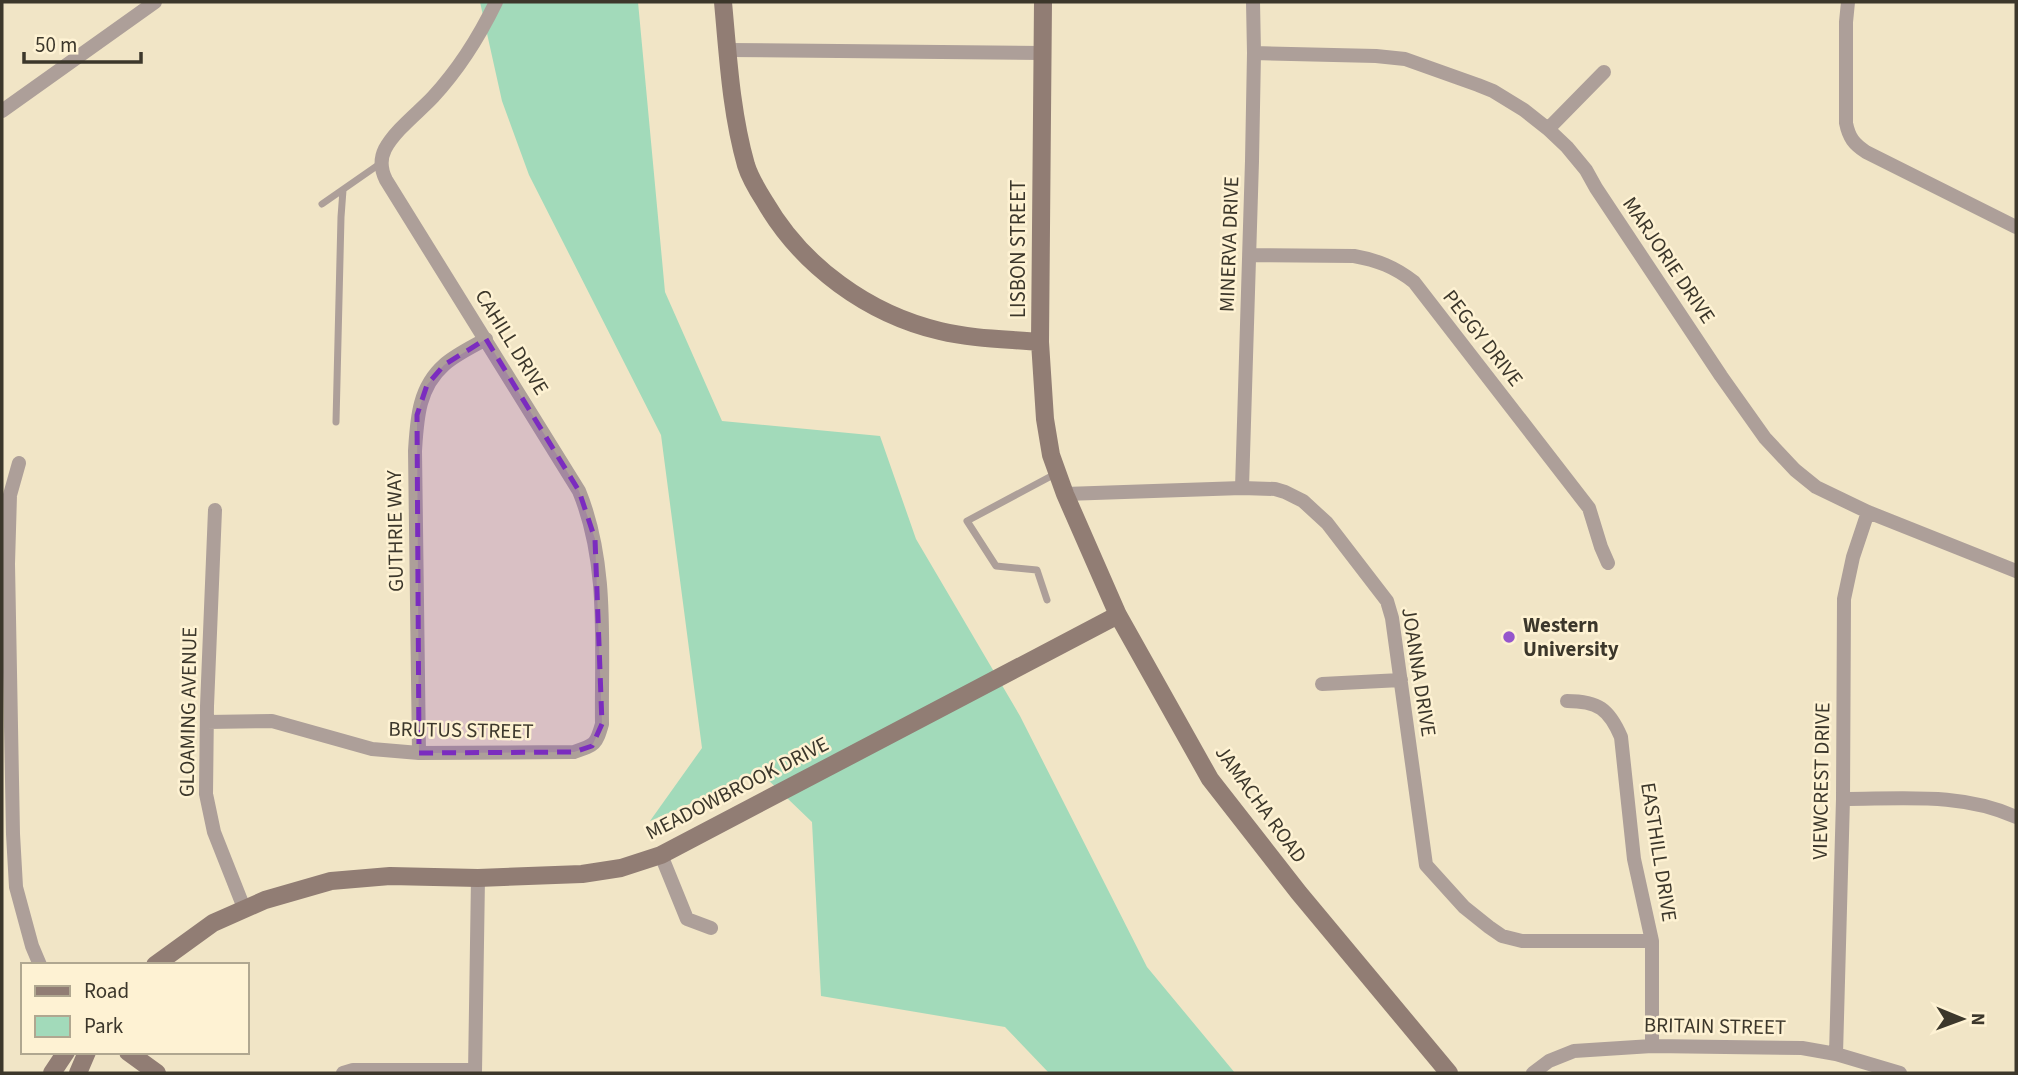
<svg xmlns="http://www.w3.org/2000/svg" width="2018" height="1075" viewBox="0 0 2018 1075" font-family="'Source Sans 3',sans-serif">
<style>
.green{fill:#a2daba}
.lines{fill:none;stroke-linecap:round;stroke-linejoin:round}
.lane{stroke:#ad9f99;stroke-width:7}
.street{stroke:#ad9f99;stroke-width:14}
.secondary{stroke:#917d74;stroke-width:18}
.marked{fill:#7b2cbf;fill-opacity:0.2;stroke:#7b2cbf;stroke-width:5;stroke-dasharray:14 9;stroke-linejoin:round}
.poi-dot{fill:#9656cc;stroke:#fef2d3;stroke-width:2.5}
.labels{text-anchor:middle;dominant-baseline:central;stroke-width:5;stroke-linejoin:round;paint-order:stroke}
.street-label{font-size:21px;fill:#3c372b;stroke:#fef2d3}
.poi-label{font-size:21px;font-weight:bold;fill:#3c372b;stroke:#fef2d3;text-anchor:start}
</style>
<rect width="100%" height="100%" fill="#f1e5c6"/>
<!-- green -->
<path class="green" d="M 480,2 L 638,2 L 665,292 L 722,421 L 880,436 L 916,539 L 1020,716 L 1147,967 L 1235,1073 L 1049,1073 L 1005,1027 L 821,996 L 812,822 L 761,773 L 650,821 L 702,748 L 661,435 L 529,175 L 502,101 Z"/>
<g class="lines">
<!-- lane -->
<path class="lane" d="M 322,204 L 381,163
M 336,422 L 341,217 L 343,190
M 1047,600 L 1037,570 L 996,566 L 967,521 L 1057,473"/>
<!-- street -->
<path class="street" d="M 1848,2 L 1846,22 L 1846,123 C 1849,138 1854,144 1866,152 L 2016,227
M 728,50 L 1042,53
M 1254,53 L 1376,56 L 1405,59 L 1478,85 L 1493,91 L 1524,110 L 1548,129 L 1567,147 L 1586,170 L 1596,188 L 1721,376 L 1765,438 L 1795,470 L 1816,487 L 1868,512 L 2016,571
M 2,111 L 155,2
M 1548,129 L 1604,72
M 1250,255 L 1354,256 C 1377,260 1395,267 1414,282 L 1589,508 L 1601,547 L 1608,563
M 19,463 L 10,495 L 8,564 L 13,834 L 16,887 L 32,946 L 40,965
M 1242,488 L 1252,161 L 1254,53 L 1253,2
M 1065,494 L 1242,488 L 1275,489 L 1285,492 L 1303,501 L 1327,523 L 1387,601 L 1392,618 L 1426,865 L 1464,907 L 1489,927 L 1502,936 L 1522,941 L 1652,941
M 215,510 L 207,706 L 206,794 L 214,832 L 244,908
M 1322,684 L 1401,680
M 1567,701 C 1598,701 1609,709 1621,737 L 1634,859 L 1652,941 L 1652,1046
M 207,722 L 272,721 L 372,749 L 419,753 L 574,752 C 595,745 596,745 602,724 C 601,646 609,564 579,491 L 386,180 C 381,170 380,159 385,149 C 395,130 419,112 433,97 C 458,70 480,35 496,2
M 419,753 L 415,451 C 417,420 418,388 444,365 C 455,355 472,347 486,339
M 1843,799 C 1901,799 1962,792 2016,817
M 661,855 L 687,919 L 711,928
M 1836,1054 L 1843,799 L 1844,599 L 1853,557 L 1868,512
M 343,1073 L 353,1070 L 475,1070
M 475,1073 L 478,878
M 1533,1073 L 1549,1061 L 1574,1051 L 1652,1046 L 1802,1048 L 1836,1054 L 1900,1073"/>
<!-- secondary -->
<path class="secondary" d="M 723,2 C 728,56 731,112 746,165 C 750,178 758,191 765,202 C 802,266 868,314 940,331 C 973,339 1006,339 1040,342
M 1043,2 L 1040,342 L 1045,419 L 1051,455 L 1065,494 L 1118,615 L 1210,779 L 1299,893 L 1449,1073
M 155,965 L 213,923 L 265,900 L 331,881 L 390,876 L 478,878 L 582,874 L 621,868 L 661,855 L 1118,615
M 128,1052 L 157,1073
M 52,1073 L 66,1052
M 78,1073 L 87,1052"/>
</g>
<!-- marked area -->
<path class="marked" d="M 486,339 L 579,491 L 595,539 L 602,724 L 592,746 L 574,752 L 419,753 L 417,415 L 427,385 L 444,365 Z"/>
<!-- markers -->
<circle class="poi-dot" cx="1509" cy="637" r="7"/>
<g class="labels">
<!-- street labels -->
<g class="street-label">
<text transform="translate(1229 244) rotate(-88)">MINERVA DRIVE</text>
<text transform="translate(1018 249) rotate(-90)">LISBON STREET</text>
<text transform="translate(1669 260) rotate(56)">MARJORIE DRIVE</text>
<text transform="translate(1483 338) rotate(52)">PEGGY DRIVE</text>
<text transform="translate(512 342) rotate(58)">CAHILL DRIVE</text>
<text transform="translate(395 531) rotate(-91)">GUTHRIE WAY</text>
<text transform="translate(1419 672) rotate(81)">JOANNA DRIVE</text>
<text transform="translate(188 712) rotate(-89)">GLOAMING AVENUE</text>
<text transform="translate(461 730) rotate(1)">BRUTUS STREET</text>
<text transform="translate(1821 781) rotate(-89)">VIEWCREST DRIVE</text>
<text transform="translate(737 788) rotate(-27)">MEADOWBROOK DRIVE</text>
<text transform="translate(1261 804) rotate(54)">JAMACHA ROAD</text>
<text transform="translate(1659 852) rotate(81)">EASTHILL DRIVE</text>
<text transform="translate(1715 1026) rotate(1)">BRITAIN STREET</text>
</g>
<!-- poi labels -->
<g class="poi-label">
<text x="1523" y="625">Western<tspan x="1523" dy="24">University</tspan></text>
</g>
</g>
<!-- border -->
<rect width="2018" height="1075" fill="none" stroke="#3c372b" stroke-width="7"/>
<!-- legend -->
<rect x="21" y="963" width="228" height="91" fill="#fef2d3" stroke="#b0a790" stroke-width="2"/>
<rect x="35" y="986" width="35" height="10" fill="#917d74" stroke="#b0a790" stroke-width="2"/>
<text x="84" y="998" font-size="21" fill="#3c372b">Road</text>
<rect x="35" y="1016" width="35" height="21" fill="#a2daba" stroke="#b0a790" stroke-width="2"/>
<text x="84" y="1033" font-size="21" fill="#3c372b">Park</text>
<!-- north arrow -->
<g transform="translate(1962 1019) rotate(91)" stroke="#fef2d3" stroke-width="5" paint-order="stroke">
<path d="M0-5L12 26L0 18L-12 26Z" fill="#3c372b"/>
<text y="-10" font-size="19" font-weight="bold" text-anchor="middle" fill="#3c372b">N</text>
</g>
<!-- scale -->
<path d="M24 52v10h117v-10" fill="none" stroke="#3c372b" stroke-width="3.5"/>
<text x="35" y="52" font-size="21" fill="#3c372b" stroke="#fef2d3" stroke-width="5" paint-order="stroke">50 m</text>
</svg>
